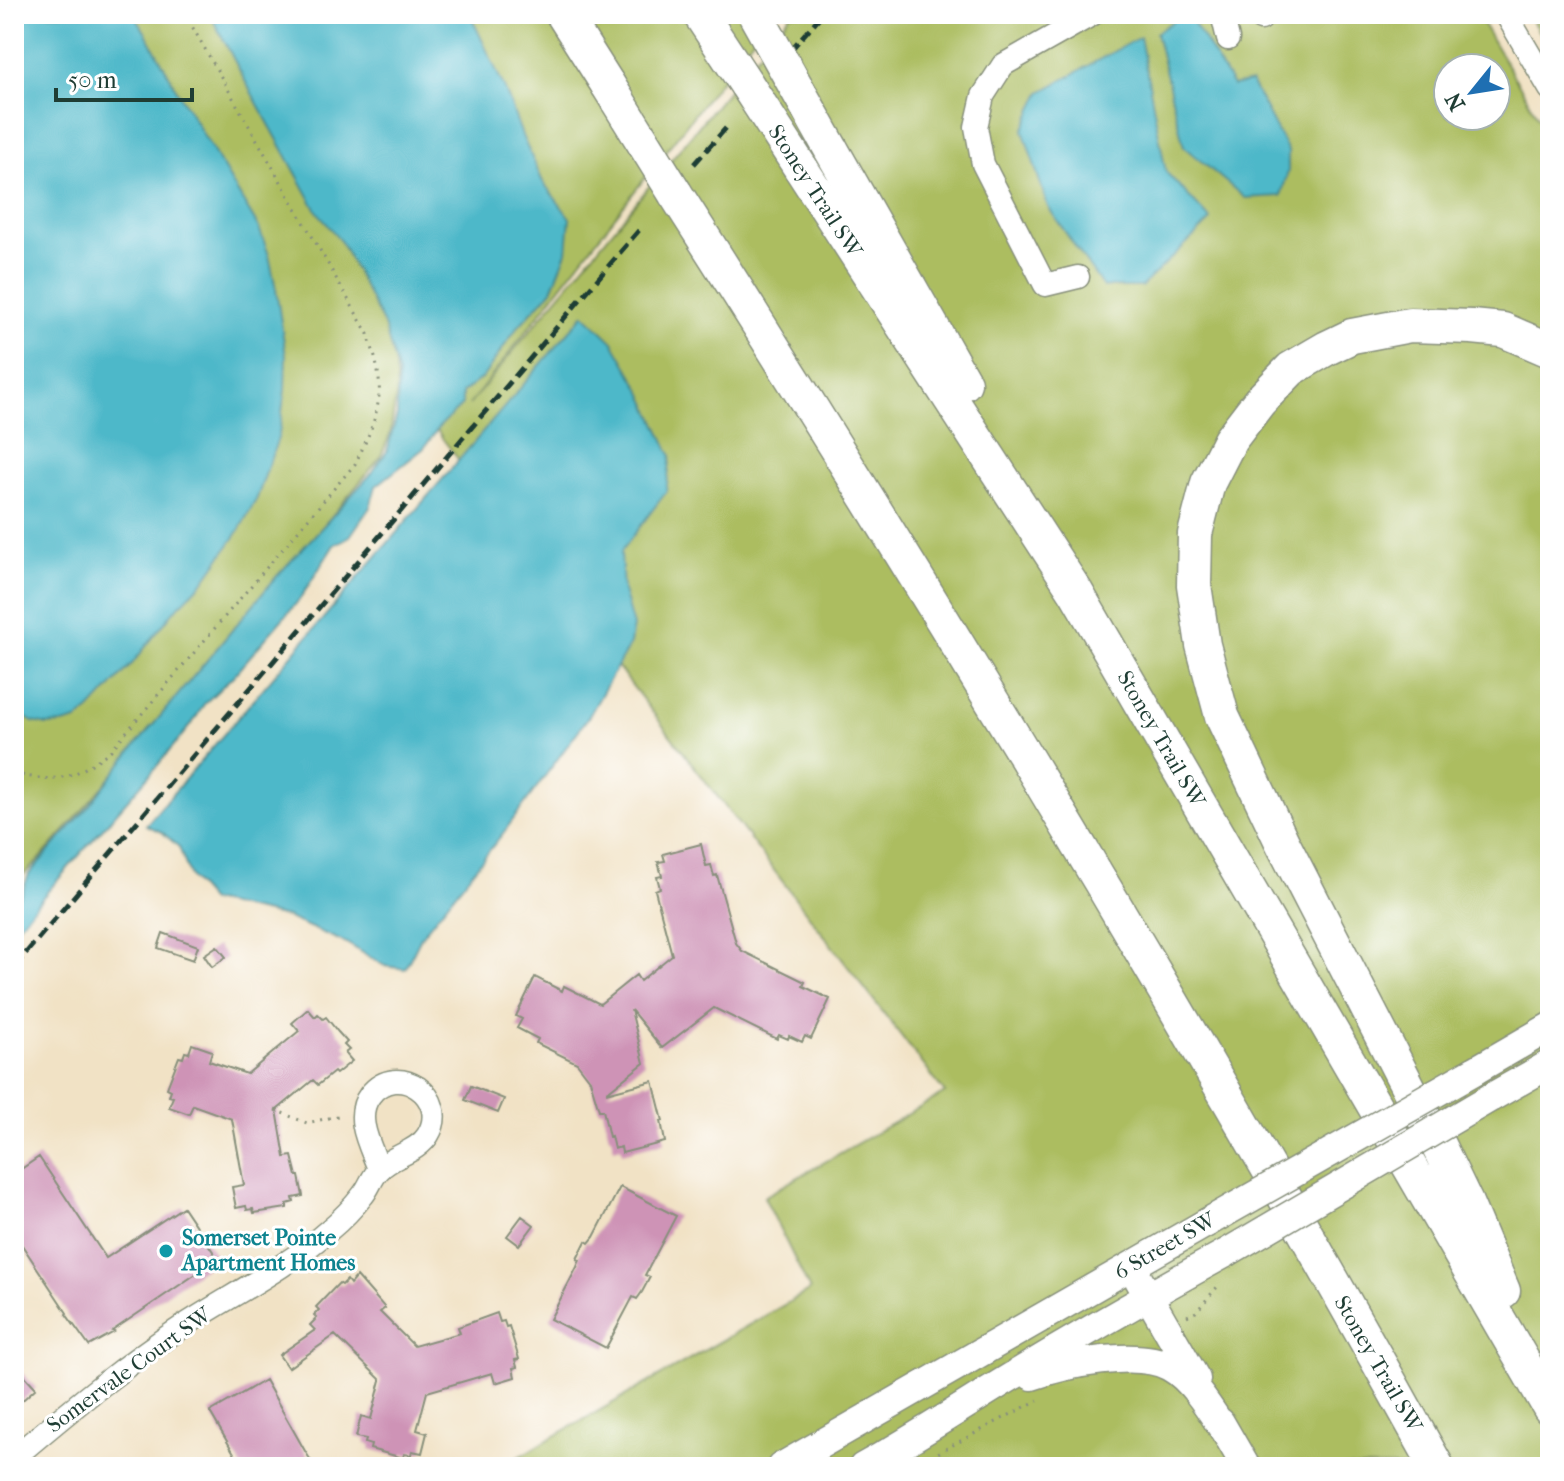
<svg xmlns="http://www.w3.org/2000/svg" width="1564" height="1481" viewBox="0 0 1564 1481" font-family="'IM FELL French Canon',serif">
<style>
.green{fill:#acbd60;stroke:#667d4a;stroke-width:2;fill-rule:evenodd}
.water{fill:#4db8c9;stroke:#367a7e;stroke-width:2}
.building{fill:#ce93b6}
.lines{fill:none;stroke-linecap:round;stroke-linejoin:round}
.minor-casing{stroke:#88907c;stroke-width:25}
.major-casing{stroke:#88907c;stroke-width:31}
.highway-casing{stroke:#88907c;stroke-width:37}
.path{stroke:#88907c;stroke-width:3;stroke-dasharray:2 6;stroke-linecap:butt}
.minor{stroke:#fff;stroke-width:22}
.major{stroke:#fff;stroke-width:28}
.highway{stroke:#fff;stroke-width:34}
.rail{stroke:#1f3d34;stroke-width:5;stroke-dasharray:12 6;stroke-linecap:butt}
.major-bridge-casing{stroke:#88907c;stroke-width:31;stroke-linecap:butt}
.highway-bridge-casing{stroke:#88907c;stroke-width:37;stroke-linecap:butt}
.major-bridge{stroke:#fff;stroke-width:28}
.highway-bridge{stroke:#fff;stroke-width:34}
.culture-dot{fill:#0f9aa8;stroke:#fff;stroke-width:3}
.labels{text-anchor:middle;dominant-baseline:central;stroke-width:6;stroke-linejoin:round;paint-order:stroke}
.street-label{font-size:22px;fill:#1f3d34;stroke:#fff}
.culture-label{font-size:22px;font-weight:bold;fill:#0d838f;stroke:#fff;text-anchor:start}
</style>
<rect width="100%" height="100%" fill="#fff"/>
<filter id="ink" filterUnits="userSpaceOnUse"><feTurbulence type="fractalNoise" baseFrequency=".0125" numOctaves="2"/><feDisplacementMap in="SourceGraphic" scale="16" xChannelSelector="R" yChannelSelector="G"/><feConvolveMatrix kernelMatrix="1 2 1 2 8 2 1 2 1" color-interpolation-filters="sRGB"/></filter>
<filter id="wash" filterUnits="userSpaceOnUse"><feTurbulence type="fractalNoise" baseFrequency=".006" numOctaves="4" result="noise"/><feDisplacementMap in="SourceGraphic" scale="32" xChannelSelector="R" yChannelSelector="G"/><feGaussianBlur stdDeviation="1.8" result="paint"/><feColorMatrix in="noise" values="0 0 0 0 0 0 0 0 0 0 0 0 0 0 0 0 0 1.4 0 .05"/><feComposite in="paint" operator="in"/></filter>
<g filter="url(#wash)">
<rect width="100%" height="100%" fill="#f1e2c5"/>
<!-- green -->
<path class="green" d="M 14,14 L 772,14 L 469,405 L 791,14 L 1477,14 L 1550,137 L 1550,1467 L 501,1467 L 810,1290 L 764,1197 L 945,1093 L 442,438 L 394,355 L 397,390 L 390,435 L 380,458 L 163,718 L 39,860 L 20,878 L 14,867 ZM 1448,68 L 1496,68 L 1496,116 L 1448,116 Z
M 1528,14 L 1550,14 L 1550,50 Z"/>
<!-- water -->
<path class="water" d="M 14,14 L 134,14 L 150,40 L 178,92 L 259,228 L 269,255 L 276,289 L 286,356 L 285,390 L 279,435 L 257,498 L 237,534 L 203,582 L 174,611 L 132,664 L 90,710 L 77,720 L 63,724 L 47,725 L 33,722 L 14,711 Z
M 210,14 L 470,14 L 504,87 L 523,138 L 543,182 L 570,218 L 567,252 L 552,290 L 517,328 L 483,377 L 462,393 L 462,405 L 439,427 L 424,448 L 376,486 L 370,507 L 350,536 L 334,545 L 300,599 L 233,676 L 204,704 L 194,721 L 152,772 L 14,930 L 14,906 L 22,892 L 29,874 L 88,807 L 133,749 L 277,576 L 372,473 L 387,451 L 397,415 L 398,374 L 384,325 L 341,242 L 317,211 L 244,79 Z
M 1183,14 L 1188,14 L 1233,86 L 1251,82 L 1288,151 L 1288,171 L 1281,196 L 1245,198 L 1184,147 L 1156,33 Z
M 1140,37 L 1166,172 L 1211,220 L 1141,287 L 1103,287 L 1048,207 L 1023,130 L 1041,92 Z
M 584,314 L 613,342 L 642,392 L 671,455 L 666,492 L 621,552 L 623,591 L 633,626 L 630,644 L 589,716 L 504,832 L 422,935 L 405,969 L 385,966 L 346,943 L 286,917 L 210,901 L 191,879 L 179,847 L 162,832 L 146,825 Z"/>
<g id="blocks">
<!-- building -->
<path class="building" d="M 701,844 L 706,866 L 711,865 L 714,876 L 717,875 L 736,943 L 742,951 L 805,982 L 803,986 L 830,999 L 811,1039 L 805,1036 L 802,1042 L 789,1036 L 788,1039 L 779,1035 L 777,1039 L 714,1008 L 662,1048 L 631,1010 L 644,1063 L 606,1093 L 653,1081 L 663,1121 L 661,1121 L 665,1142 L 622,1153 L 621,1147 L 614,1149 L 611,1136 L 609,1137 L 603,1110 L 599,1110 L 590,1080 L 577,1063 L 536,1043 L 538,1039 L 517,1028 L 522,1019 L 516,1016 L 535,977 L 562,991 L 564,986 L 600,1004 L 636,975 L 640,981 L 672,955 L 655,890 L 660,888 L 657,877 L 662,876 L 658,862 L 665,861 L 663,854 Z
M 163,933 L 198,946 L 193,960 L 158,948 Z
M 217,946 L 226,957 L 212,967 L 204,955 Z
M 308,1009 L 315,1017 L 318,1014 L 323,1019 L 326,1017 L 338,1032 L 347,1042 L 344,1045 L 349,1050 L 345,1053 L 352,1061 L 336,1074 L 334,1072 L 318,1085 L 313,1080 L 277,1110 L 285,1157 L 292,1156 L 297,1176 L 299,1176 L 303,1196 L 293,1198 L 294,1202 L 287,1204 L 287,1208 L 254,1213 L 253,1209 L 247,1210 L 246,1206 L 236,1208 L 232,1187 L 244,1185 L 232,1119 L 193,1105 L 189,1114 L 169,1107 L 173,1097 L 169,1096 L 171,1090 L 167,1088 L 179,1057 L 183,1058 L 185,1052 L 189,1053 L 192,1044 L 212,1051 L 209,1061 L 247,1074 L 299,1031 L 292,1023 Z
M 471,1086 L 504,1099 L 498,1113 L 465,1100 Z
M 39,1157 L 106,1258 L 183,1207 L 218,1259 L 112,1331 L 114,1332 L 89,1346 L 66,1314 L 67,1313 L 14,1233 L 14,1174 Z
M 620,1187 L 676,1216 L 645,1275 L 650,1277 L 642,1292 L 637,1299 L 633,1297 L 606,1348 L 550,1319 L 577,1267 L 580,1260 L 577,1259 L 586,1241 L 589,1243 L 594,1237 Z
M 522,1216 L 534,1225 L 519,1245 L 507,1236 Z
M 357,1276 L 385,1308 L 380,1312 L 414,1346 L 460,1333 L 458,1327 L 497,1313 L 500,1322 L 504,1321 L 506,1327 L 509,1326 L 519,1359 L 515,1360 L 517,1367 L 513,1368 L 515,1377 L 495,1383 L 492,1373 L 427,1392 L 417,1430 L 427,1433 L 422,1453 L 412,1451 L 411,1455 L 404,1454 L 403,1458 L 370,1449 L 371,1445 L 365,1443 L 366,1439 L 356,1437 L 361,1416 L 371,1419 L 381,1380 L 335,1335 L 288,1368 L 279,1355 L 315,1330 L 310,1325 L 317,1318 L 314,1315 L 319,1310 L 316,1307 L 339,1283 L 342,1285 L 347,1280 L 350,1284 Z
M 14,1364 L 36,1388 L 14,1408 Z
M 265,1380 L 305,1451 L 315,1467 L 242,1467 L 210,1412 Z"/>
</g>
</g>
<g filter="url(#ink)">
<use href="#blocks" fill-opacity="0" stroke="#88907c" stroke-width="2"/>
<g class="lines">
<!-- minor casing -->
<g class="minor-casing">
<path id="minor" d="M 1222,14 L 1228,39
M 1258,14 L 1261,19
M 1506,14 L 1550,89
M 1078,277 L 1045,285 L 983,164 L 976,127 L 983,96 L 1003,65 L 1093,14
M 14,1454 L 24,1449 C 75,1406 126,1364 182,1327 C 231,1295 285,1269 329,1230 C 341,1220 353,1208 363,1195 C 369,1188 372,1177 379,1170 C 391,1156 418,1152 428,1135 C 451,1097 397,1060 370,1095 C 353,1117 371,1147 379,1169"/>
</g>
<!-- major casing -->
<g class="major-casing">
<path id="major" d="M 1474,1071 L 1550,1027
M 1490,1098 L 1550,1064
M 1139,1280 L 1196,1379
M 1032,1376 C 1064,1364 1139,1349 1170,1367 C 1194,1380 1214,1416 1229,1438
M 1220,1422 L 1246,1467
M 781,1467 L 1208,1222
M 863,1467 C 906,1443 947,1417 988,1391 C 1066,1343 1146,1297 1226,1253"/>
</g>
<!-- highway casing -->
<g class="highway-casing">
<path id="highway" d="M 563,14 L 608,85
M 700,14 L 747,85
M 831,149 L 964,383
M 800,167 L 1076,592 L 1550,1408
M 675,193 C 942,610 1197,1034 1437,1467
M 1503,1291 L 1466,1203 L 1438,1145 L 1283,844 L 1222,716 L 1203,645 L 1194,585 L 1195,534 L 1208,483 L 1230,440 L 1259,402 L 1291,369 L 1327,348 L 1352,336 L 1410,325 L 1472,327 L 1503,330 L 1550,350"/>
</g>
<!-- path -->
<path class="path" d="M 14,773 C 57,785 77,777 111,750 L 355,464 C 369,436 384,405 378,372 C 376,359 372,347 368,334 L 185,14
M 275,1110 L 307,1123 L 342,1115
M 1187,1316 L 1196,1312 L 1218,1286
M 917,1464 L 1038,1400"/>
<!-- minor -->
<use href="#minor" class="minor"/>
<!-- major -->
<use href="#major" class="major"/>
<!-- highway -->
<use href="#highway" class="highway"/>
<!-- rail -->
<path class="rail" d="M 790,51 L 822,14
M 694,164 L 726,128
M 14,967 L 640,229"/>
<!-- major-bridge casing -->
<g class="major-bridge-casing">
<path id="major-bridge" d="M 1208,1222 L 1474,1071
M 1226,1253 L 1490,1098"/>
</g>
<!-- highway-bridge casing -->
<g class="highway-bridge-casing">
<path id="highway-bridge" d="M 755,14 L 831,149
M 608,85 L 675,193
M 747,85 L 800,167"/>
</g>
<!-- major-bridge -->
<use href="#major-bridge" class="major-bridge"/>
<!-- highway-bridge -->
<use href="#highway-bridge" class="highway-bridge"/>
</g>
</g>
<!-- markers -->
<circle class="culture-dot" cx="166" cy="1251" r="8"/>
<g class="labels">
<!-- street labels -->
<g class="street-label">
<text transform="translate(815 191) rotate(57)">Stoney Trail SW</text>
<text transform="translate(1161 739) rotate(60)">Stoney Trail SW</text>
<text transform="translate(1165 1246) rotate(-30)">6 Street SW</text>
<text transform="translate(1378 1364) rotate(60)">Stoney Trail SW</text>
<text transform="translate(129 1370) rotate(-36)">Somervale Court SW</text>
</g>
<!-- culture labels -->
<g class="culture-label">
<text x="182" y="1238">Somerset Pointe<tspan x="182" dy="25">Apartment Homes</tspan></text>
</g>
</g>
<!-- margin -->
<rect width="1564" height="1481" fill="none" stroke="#fff" stroke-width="48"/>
<!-- north arrow -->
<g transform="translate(1472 92) rotate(240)"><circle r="38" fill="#ffffff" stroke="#a5b1ae" stroke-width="2"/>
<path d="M0-6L14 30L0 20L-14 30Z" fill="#1f6fb2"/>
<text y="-12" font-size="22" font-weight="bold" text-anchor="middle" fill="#1f3d34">N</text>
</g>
<!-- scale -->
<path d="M56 88v12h136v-12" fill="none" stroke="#1f3d34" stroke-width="4"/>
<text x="68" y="88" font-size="24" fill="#1f3d34" stroke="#ffffff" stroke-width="6" paint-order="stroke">50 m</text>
</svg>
